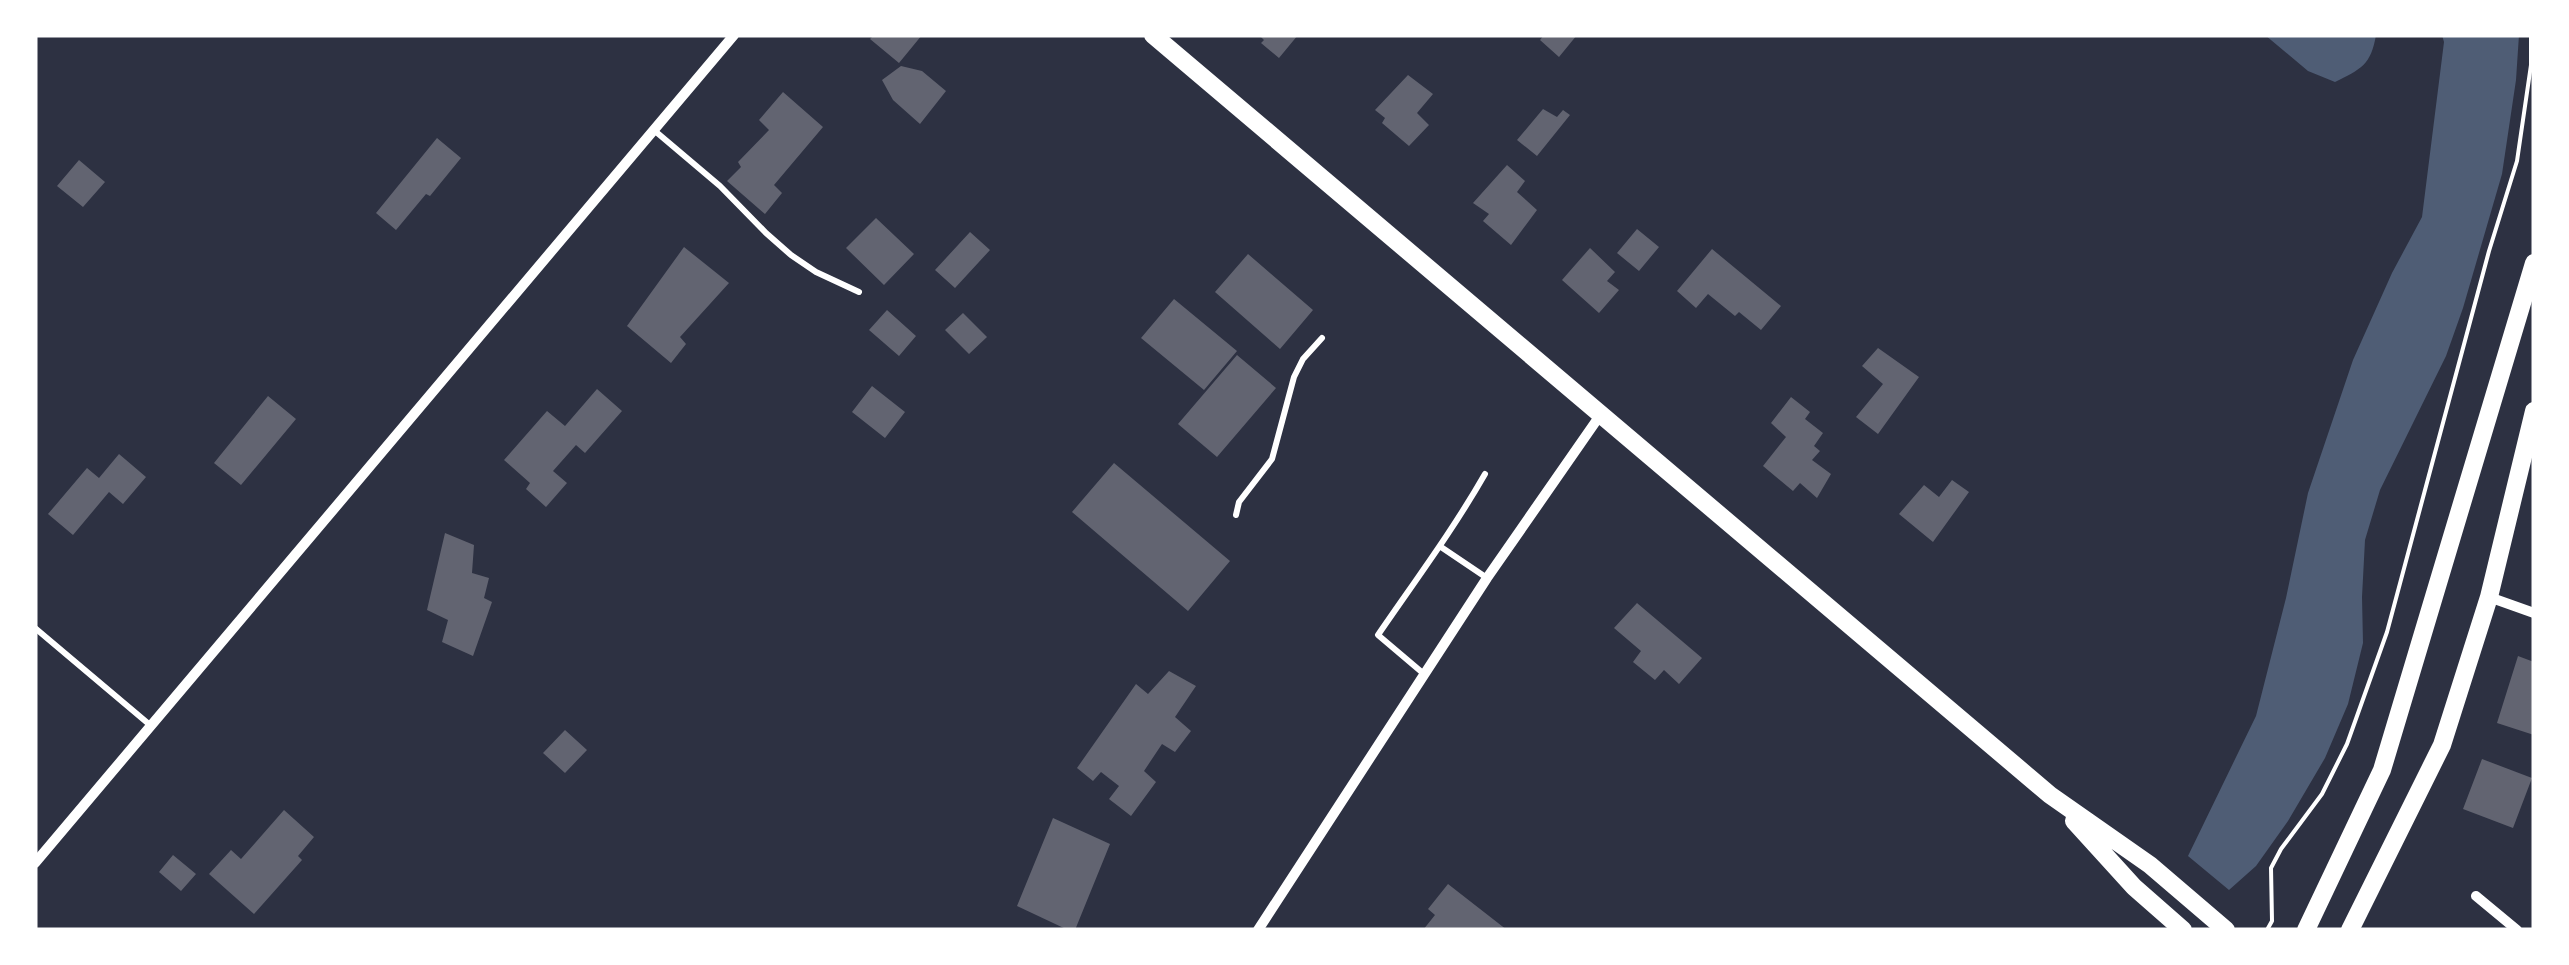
<svg xmlns="http://www.w3.org/2000/svg" width="2569" height="965" viewBox="0 0 2569 965" font-family="'DejaVu Sans',sans-serif">
<style>
.water{fill:#4f5d75}
.building{fill:#626471}
.lines{fill:none;stroke-linecap:round;stroke-linejoin:round}
.path{stroke:#fff;stroke-width:4}
.service{stroke:#fff;stroke-width:6}
.minor{stroke:#fff;stroke-width:10}
.secondary{stroke:#fff;stroke-width:18}
</style>
<rect width="100%" height="100%" fill="#2d3142"/>
<!-- water -->
<path class="water" d="M 2265,35 L 2376,35 C 2371,65 2361,69 2335,82 L 2308,71 Z
M 2442,35 L 2519,35 L 2516,80 L 2502,174 L 2463,308 L 2446,356 L 2380,490 L 2365,540 L 2362,597 L 2363,643 L 2348,704 L 2325,758 L 2288,821 L 2256,866 L 2229,890 L 2188,856 L 2256,716 L 2286,598 L 2308,493 L 2353,360 L 2392,273 L 2422,217 L 2444,42 Z"/>
<!-- building -->
<path class="building" d="M 874,35 L 922,35 L 899,63 L 870,39 Z
M 1259,35 L 1298,35 L 1279,58 L 1261,43 L 1264,40 Z
M 1544,35 L 1577,35 L 1559,57 L 1540,40 Z
M 901,66 L 922,71 L 946,91 L 920,124 L 893,100 L 882,80 Z
M 1408,75 L 1433,94 L 1417,113 L 1429,125 L 1409,146 L 1382,123 L 1385,118 L 1375,110 Z
M 783,92 L 823,127 L 774,185 L 782,193 L 765,214 L 727,181 L 741,167 L 738,162 L 769,130 L 759,120 Z
M 1543,109 L 1557,117 L 1563,110 L 1570,115 L 1537,156 L 1517,140 Z
M 437,138 L 461,158 L 430,196 L 426,194 L 396,230 L 376,213 Z
M 79,160 L 105,182 L 83,207 L 57,186 Z
M 1507,165 L 1525,181 L 1517,192 L 1537,210 L 1511,245 L 1483,221 L 1489,214 L 1473,203 Z
M 876,218 L 914,254 L 884,285 L 846,248 Z
M 1637,229 L 1659,247 L 1639,271 L 1617,253 Z
M 970,232 L 990,250 L 955,288 L 935,270 Z
M 684,247 L 729,283 L 680,337 L 686,344 L 671,363 L 627,326 Z
M 1590,248 L 1615,272 L 1607,281 L 1619,290 L 1599,313 L 1562,280 Z
M 1712,249 L 1781,306 L 1761,330 L 1739,312 L 1735,316 L 1708,294 L 1696,308 L 1677,291 Z
M 1248,254 L 1313,310 L 1280,349 L 1215,292 Z
M 1174,299 L 1237,351 L 1204,390 L 1141,338 Z
M 887,310 L 916,336 L 899,356 L 869,330 Z
M 963,313 L 987,337 L 969,354 L 945,330 Z
M 1878,348 L 1919,377 L 1878,434 L 1856,417 L 1883,384 L 1862,366 Z
M 1237,355 L 1276,388 L 1217,457 L 1178,424 Z
M 872,386 L 905,412 L 885,438 L 852,412 Z
M 597,389 L 622,411 L 585,453 L 576,445 L 553,471 L 567,483 L 546,507 L 526,489 L 530,483 L 504,460 L 547,411 L 565,426 Z
M 268,396 L 296,419 L 241,485 L 214,463 Z
M 1791,397 L 1810,412 L 1805,419 L 1823,433 L 1814,446 L 1820,451 L 1812,460 L 1831,474 L 1817,498 L 1800,483 L 1793,491 L 1763,466 L 1786,437 L 1771,423 Z
M 119,454 L 146,477 L 123,504 L 109,492 L 73,535 L 48,514 L 87,468 L 99,478 Z
M 1114,463 L 1230,561 L 1188,611 L 1072,512 Z
M 1952,480 L 1969,492 L 1933,542 L 1899,514 L 1924,485 L 1939,497 Z
M 445,533 L 474,545 L 472,573 L 489,578 L 484,598 L 492,602 L 473,656 L 442,642 L 448,620 L 427,610 Z
M 1637,603 L 1702,658 L 1679,684 L 1664,670 L 1655,680 L 1633,662 L 1641,651 L 1614,628 Z
M 2518,656 L 2534,662 L 2534,735 L 2497,723 Z
M 1169,671 L 1196,686 L 1175,717 L 1191,731 L 1175,752 L 1162,744 L 1144,771 L 1156,782 L 1131,816 L 1109,799 L 1119,786 L 1101,772 L 1093,781 L 1077,768 L 1136,684 L 1148,694 Z
M 565,730 L 587,750 L 565,773 L 543,753 Z
M 2482,759 L 2532,778 L 2513,828 L 2463,809 Z
M 284,810 L 314,837 L 298,856 L 302,860 L 254,914 L 209,874 L 231,850 L 241,859 Z
M 1053,818 L 1110,844 L 1075,930 L 1068,930 L 1017,906 Z
M 173,855 L 196,874 L 181,891 L 159,872 Z
M 1448,884 L 1507,930 L 1423,930 L 1435,915 L 1428,909 Z"/>
<g class="lines">
<!-- path -->
<path class="path" d="M 2267,930 L 2272,921 L 2271,868 L 2281,849 L 2322,794 L 2347,744 L 2387,632 L 2489,251 L 2517,161 L 2531,65 L 2531,35"/>
<!-- service -->
<path class="service" d="M 655,131 L 720,186 L 766,233 L 791,255 L 816,272 L 859,292
M 1236,515 L 1239,502 L 1272,459 L 1294,377 L 1303,359 L 1322,338
M 1441,547 L 1487,578
M 35,628 L 150,725
M 1424,674 L 1378,635 C 1415,581 1453,530 1485,474"/>
<!-- minor -->
<path class="minor" d="M 2489,597 L 2534,613
M 35,863 L 734,35
M 2476,896 L 2517,930
M 1258,930 L 1487,578 L 1601,414"/>
<!-- secondary -->
<path class="secondary" d="M 1153,35 L 2050,795 L 2150,865 L 2226,930
M 2074,821 L 2134,887 L 2183,930
M 2306,930 L 2382,770 L 2534,263
M 2350,930 L 2442,745 L 2489,597 L 2534,411"/>
</g>
<!-- border -->
<rect width="2569" height="965" fill="none" stroke="#ffffff" stroke-width="75"/>
</svg>
